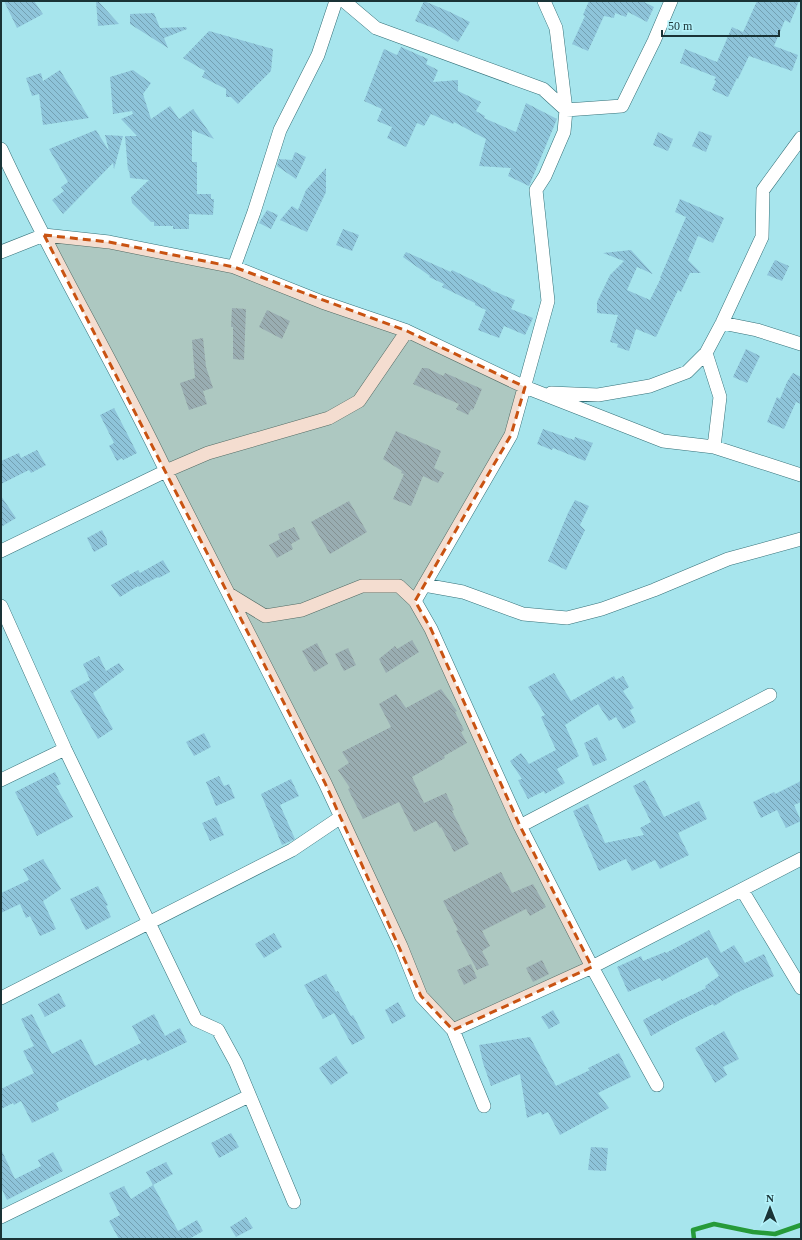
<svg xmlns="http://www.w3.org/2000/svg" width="802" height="1240" viewBox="0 0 802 1240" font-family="'Times New Roman',serif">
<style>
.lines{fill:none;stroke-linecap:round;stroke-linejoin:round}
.stream{stroke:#269a39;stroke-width:4.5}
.building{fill:url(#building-back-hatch)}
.minor-casing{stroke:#347078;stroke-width:14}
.minor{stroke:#fff;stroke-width:13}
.marked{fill:#c95312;fill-opacity:0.2;stroke:#c95312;stroke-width:3;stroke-dasharray:8 5;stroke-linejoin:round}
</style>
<defs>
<pattern id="building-back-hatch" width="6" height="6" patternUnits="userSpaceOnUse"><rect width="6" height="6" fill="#8ec4da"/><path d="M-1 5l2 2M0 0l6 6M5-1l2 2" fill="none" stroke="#73a0b2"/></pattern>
</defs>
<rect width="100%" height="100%" fill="#a7e5ed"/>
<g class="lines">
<!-- stream -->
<path class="stream" d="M 694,1239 L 693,1230 L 714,1224 L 753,1232 L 775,1234 L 801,1225"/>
</g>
<!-- building -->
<path class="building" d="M 4,1 L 34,1 L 43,14 L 17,28 Z
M 96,1 L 98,1 L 119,24 L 98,26 Z
M 424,1 L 450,12 L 470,22 L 458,42 L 436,29 L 415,21 Z
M 588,1 L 642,1 L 654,7 L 647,22 L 628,12 L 626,17 L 615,13 L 614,18 L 604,16 L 588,51 L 572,44 L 585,16 L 583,15 L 589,1 Z
M 757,1 L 799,1 L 790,23 L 785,20 L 774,46 L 798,55 L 792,71 L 749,56 L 738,79 L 737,78 L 728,97 L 712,90 L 716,81 L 714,80 L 716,77 L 680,63 L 685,49 L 717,62 L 732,27 L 743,32 Z
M 154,13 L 160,28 L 186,27 L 187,29 L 164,38 L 168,48 L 130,24 L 130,14 Z
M 209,31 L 273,49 L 271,71 L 238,104 L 231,97 L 226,97 L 226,89 L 202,77 L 205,71 L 183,58 Z
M 401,47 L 428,59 L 426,64 L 438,70 L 433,82 L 458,80 L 458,91 L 481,102 L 476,111 L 485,116 L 484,118 L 516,132 L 526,103 L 557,119 L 529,186 L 508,176 L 511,168 L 479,166 L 486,139 L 454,122 L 453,124 L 431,114 L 424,126 L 417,123 L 406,147 L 387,138 L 392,127 L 377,121 L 382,109 L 364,101 L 384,49 L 397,55 Z
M 60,70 L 89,118 L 43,125 L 39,94 L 32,96 L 26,78 L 41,73 L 43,81 Z
M 133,70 L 151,83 L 143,94 L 151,119 L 170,106 L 179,119 L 193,109 L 214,139 L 192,130 L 192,162 L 197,162 L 197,194 L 211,194 L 211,199 L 214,199 L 213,215 L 189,214 L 189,229 L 173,229 L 173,226 L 154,226 L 154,222 L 151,222 L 132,203 L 131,197 L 149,180 L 130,178 L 129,169 L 128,171 L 125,136 L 137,136 L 121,119 L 133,114 L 132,111 L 113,114 L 110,77 Z
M 96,130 L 109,151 L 105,135 L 123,136 L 114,169 L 113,163 L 63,214 L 52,200 L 64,191 L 61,187 L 68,182 L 49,149 Z
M 699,131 L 712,136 L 706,152 L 692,146 Z
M 658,132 L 673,139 L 668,151 L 653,145 Z
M 295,152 L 306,157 L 296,179 L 277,166 L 279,159 L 292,160 Z
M 326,168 L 326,192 L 307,232 L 280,220 L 292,206 L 298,210 L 306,190 Z
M 680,199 L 724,218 L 713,243 L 698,236 L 688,260 L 701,273 L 690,273 L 681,292 L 678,290 L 656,337 L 636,329 L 629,351 L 617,347 L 618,344 L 610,342 L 618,315 L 597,313 L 597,302 L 610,275 L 624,261 L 603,253 L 631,250 L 653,274 L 637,267 L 627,290 L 650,300 L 661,278 L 660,278 L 686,217 L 675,212 Z
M 267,210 L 278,215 L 271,229 L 259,223 Z
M 343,229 L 359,235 L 352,251 L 336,245 Z
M 406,252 L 451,272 L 452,270 L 491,289 L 491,290 L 515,300 L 511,309 L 533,318 L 525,335 L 504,326 L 499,338 L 478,330 L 486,310 L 475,305 L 475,303 L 442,287 L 444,284 L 429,277 L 430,276 L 403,257 Z
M 775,260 L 789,266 L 782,281 L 767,275 Z
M 232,308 L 246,309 L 244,360 L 233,359 L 233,327 L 231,327 Z
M 267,310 L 290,321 L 282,339 L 259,327 Z
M 203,338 L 206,367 L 213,388 L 203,391 L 207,404 L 189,410 L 180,383 L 195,378 L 192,340 Z
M 746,349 L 760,356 L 747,383 L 733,377 Z
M 422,368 L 427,368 L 443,376 L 445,373 L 482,389 L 473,410 L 471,409 L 468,415 L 456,409 L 459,404 L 413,384 Z
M 793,373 L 801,377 L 801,404 L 796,402 L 784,429 L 767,422 L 777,397 L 780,399 L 787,382 Z
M 114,408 L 137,453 L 123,460 L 122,458 L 117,461 L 109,446 L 114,443 L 100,415 Z
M 543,429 L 574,440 L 575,437 L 593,443 L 585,461 L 553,448 L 552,450 L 537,444 Z
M 396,431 L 441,451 L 434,468 L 444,473 L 438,483 L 423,476 L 411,506 L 393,499 L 404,474 L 401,473 L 402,471 L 383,459 Z
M 37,450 L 46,465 L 31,473 L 29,470 L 1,484 L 1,461 L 19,453 L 21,458 Z
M 1,496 L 16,518 L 1,527 Z
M 575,500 L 589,506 L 580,525 L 585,530 L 566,570 L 548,561 L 568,513 Z
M 349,501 L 367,532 L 330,554 L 311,522 Z
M 294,527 L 300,539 L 291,544 L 293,549 L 277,558 L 269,545 L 280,539 L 278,534 Z
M 102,530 L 107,540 L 107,545 L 94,552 L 87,538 Z
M 163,560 L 170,572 L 159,578 L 158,577 L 139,587 L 138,586 L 120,597 L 111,585 L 138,570 L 140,573 Z
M 412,640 L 419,652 L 386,673 L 379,659 L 395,646 L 397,649 Z
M 317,643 L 328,664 L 314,672 L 302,651 Z
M 348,648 L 356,665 L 344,671 L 335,654 Z
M 99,656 L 106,671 L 119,663 L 124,670 L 93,693 L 113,729 L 98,739 L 70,691 L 90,680 L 83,664 Z
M 554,673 L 571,701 L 614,676 L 616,680 L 623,676 L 629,687 L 623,691 L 634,708 L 630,710 L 636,722 L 623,729 L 616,717 L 609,721 L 598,704 L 565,725 L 579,756 L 557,769 L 565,783 L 545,794 L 544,791 L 528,799 L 518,780 L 522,779 L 510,761 L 521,753 L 529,764 L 556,750 L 541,717 L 545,715 L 528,687 Z
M 441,689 L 457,711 L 455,712 L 464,730 L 461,732 L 467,743 L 444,756 L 445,758 L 412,777 L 424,803 L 446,793 L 454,810 L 452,811 L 469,844 L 454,852 L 441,827 L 440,828 L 436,821 L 414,832 L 399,802 L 363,819 L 348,789 L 350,788 L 338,770 L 349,763 L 342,752 L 391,727 L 379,704 L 396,694 L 406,708 Z
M 204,733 L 211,747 L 194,756 L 186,742 Z
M 597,737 L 607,760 L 593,766 L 584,743 Z
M 55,772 L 61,784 L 56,786 L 73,817 L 37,836 L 15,792 Z
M 219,776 L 224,786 L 229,784 L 235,798 L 216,806 L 206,782 Z
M 291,779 L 299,796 L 280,805 L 295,839 L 282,845 L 261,794 Z
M 645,780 L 664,817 L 699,801 L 707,819 L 678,833 L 689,855 L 660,869 L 655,860 L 632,871 L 626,859 L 599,871 L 573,811 L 588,804 L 605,843 L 644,835 L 640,828 L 651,822 L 633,786 Z
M 801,781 L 801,802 L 794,805 L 801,821 L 786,828 L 777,810 L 761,818 L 753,802 L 774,792 L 775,794 Z
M 216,817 L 224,835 L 210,841 L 202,823 Z
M 43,859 L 61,889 L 43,901 L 56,929 L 40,936 L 30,916 L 26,918 L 20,904 L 1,913 L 1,893 L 29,880 L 23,869 Z
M 501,872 L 512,893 L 533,884 L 546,907 L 530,916 L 526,909 L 482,931 L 490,946 L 482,951 L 489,965 L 477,970 L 456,931 L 458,930 L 443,901 Z
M 98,886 L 108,905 L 106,906 L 111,917 L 86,930 L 70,899 Z
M 709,930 L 721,953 L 734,945 L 745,963 L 764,954 L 774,976 L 734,994 L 714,1006 L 713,1004 L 680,1020 L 651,1036 L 643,1020 L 682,999 L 682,1000 L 706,988 L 705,986 L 719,976 L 707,957 L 662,981 L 660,978 L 628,992 L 617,967 L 641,956 L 643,961 L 665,952 L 666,953 Z
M 274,933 L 282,947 L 264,958 L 255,944 Z
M 542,960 L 549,974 L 533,982 L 526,968 Z
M 471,964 L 477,978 L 464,985 L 457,970 Z
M 326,974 L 336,992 L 338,991 L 351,1016 L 353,1015 L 365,1038 L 352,1045 L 334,1013 L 323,1019 L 304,985 Z
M 59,993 L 66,1006 L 45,1017 L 38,1004 Z
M 398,1002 L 406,1016 L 392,1024 L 385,1010 Z
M 553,1010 L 560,1023 L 549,1029 L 541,1017 Z
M 32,1014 L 52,1054 L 81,1039 L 95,1066 L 141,1043 L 132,1026 L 154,1014 L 165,1036 L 180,1028 L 187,1042 L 147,1061 L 146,1058 L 56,1103 L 59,1110 L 32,1123 L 21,1101 L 14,1105 L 13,1103 L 1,1109 L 1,1089 L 34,1073 L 23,1051 L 34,1046 L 21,1019 Z
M 724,1031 L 739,1059 L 723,1067 L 727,1075 L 715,1083 L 695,1048 Z
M 530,1037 L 556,1086 L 590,1070 L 588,1068 L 619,1053 L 631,1077 L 598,1093 L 609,1108 L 560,1135 L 548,1112 L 542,1115 L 541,1112 L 527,1118 L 520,1074 L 491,1086 L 483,1063 L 479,1045 Z
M 336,1056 L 348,1073 L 331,1085 L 319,1068 Z
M 231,1133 L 239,1147 L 219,1158 L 211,1143 Z
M 591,1147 L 608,1148 L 606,1171 L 588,1170 Z
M 1,1149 L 15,1179 L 41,1166 L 38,1160 L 53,1152 L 63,1171 L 7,1200 L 1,1187 Z
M 166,1162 L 173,1174 L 153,1185 L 146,1172 Z
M 153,1185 L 178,1231 L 197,1220 L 203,1231 L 189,1239 L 119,1239 L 109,1221 L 120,1215 L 109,1193 L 124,1186 L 131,1199 Z
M 246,1217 L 253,1228 L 236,1237 L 230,1227 Z"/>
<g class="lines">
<!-- minor casing -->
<g class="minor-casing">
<path id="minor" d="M 344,1 L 376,28 L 543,89 L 566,110 L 622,106 L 654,41 L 671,1
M 1,149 C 51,258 114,362 166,471 L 325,783 L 401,946 L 421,996 L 453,1030 L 484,1106
M 1,252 L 44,235 L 109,242 L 234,267 L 322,302 L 407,331 L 525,387 L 663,441 L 714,447 L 801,475
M 234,267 L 254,212 L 280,130 L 318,55 L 336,1
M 722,323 L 757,330 L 801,344
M 706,353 L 720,397 L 714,447
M 551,393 L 598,395 L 650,386 L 687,372 L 706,353 L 722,323 L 762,237 L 763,190 L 801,138
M 1,551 L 166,471 L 208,453 L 329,418 L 359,401 L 407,331
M 424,585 L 463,592 L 523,614 L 567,618 L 602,609 L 654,590 L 728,559 L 801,539
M 229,594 L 265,616 L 302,610 L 362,586 L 399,586 L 415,601 L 431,629 L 520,826 L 592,967 L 657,1085
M 415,601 L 511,435 L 548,301 L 536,190 L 545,176 L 564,132 L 566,110 L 556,28 L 544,1
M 1,606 L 65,749 L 196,1020 L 218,1030 L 236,1063 L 294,1202
M 1,780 L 65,749
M 520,826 L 770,695
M 742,890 L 801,988
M 1,998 L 292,850 L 341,817
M 453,1030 L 592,967 L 801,859
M 1,1217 L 249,1096"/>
</g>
<!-- minor -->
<use href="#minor" class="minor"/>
</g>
<!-- marked area -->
<path class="marked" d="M 44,235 L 109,242 L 234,267 L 407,331 L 525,387 L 511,435 L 415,601 L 431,629 L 520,826 L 592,967 L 453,1030 L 421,996 L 325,783 Z"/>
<!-- border -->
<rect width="802" height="1240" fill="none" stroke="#1a3336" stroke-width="4"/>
<!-- north arrow -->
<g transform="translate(770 1208)" stroke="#b4f2fa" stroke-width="3" paint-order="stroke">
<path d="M0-3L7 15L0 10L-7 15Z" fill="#1a3336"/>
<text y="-6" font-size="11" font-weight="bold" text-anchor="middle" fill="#1a3336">N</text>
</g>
<!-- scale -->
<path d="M662 30v6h117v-6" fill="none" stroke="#1a3336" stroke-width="2"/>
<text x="668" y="30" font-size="12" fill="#1a3336" stroke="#b4f2fa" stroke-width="3" paint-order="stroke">50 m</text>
</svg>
